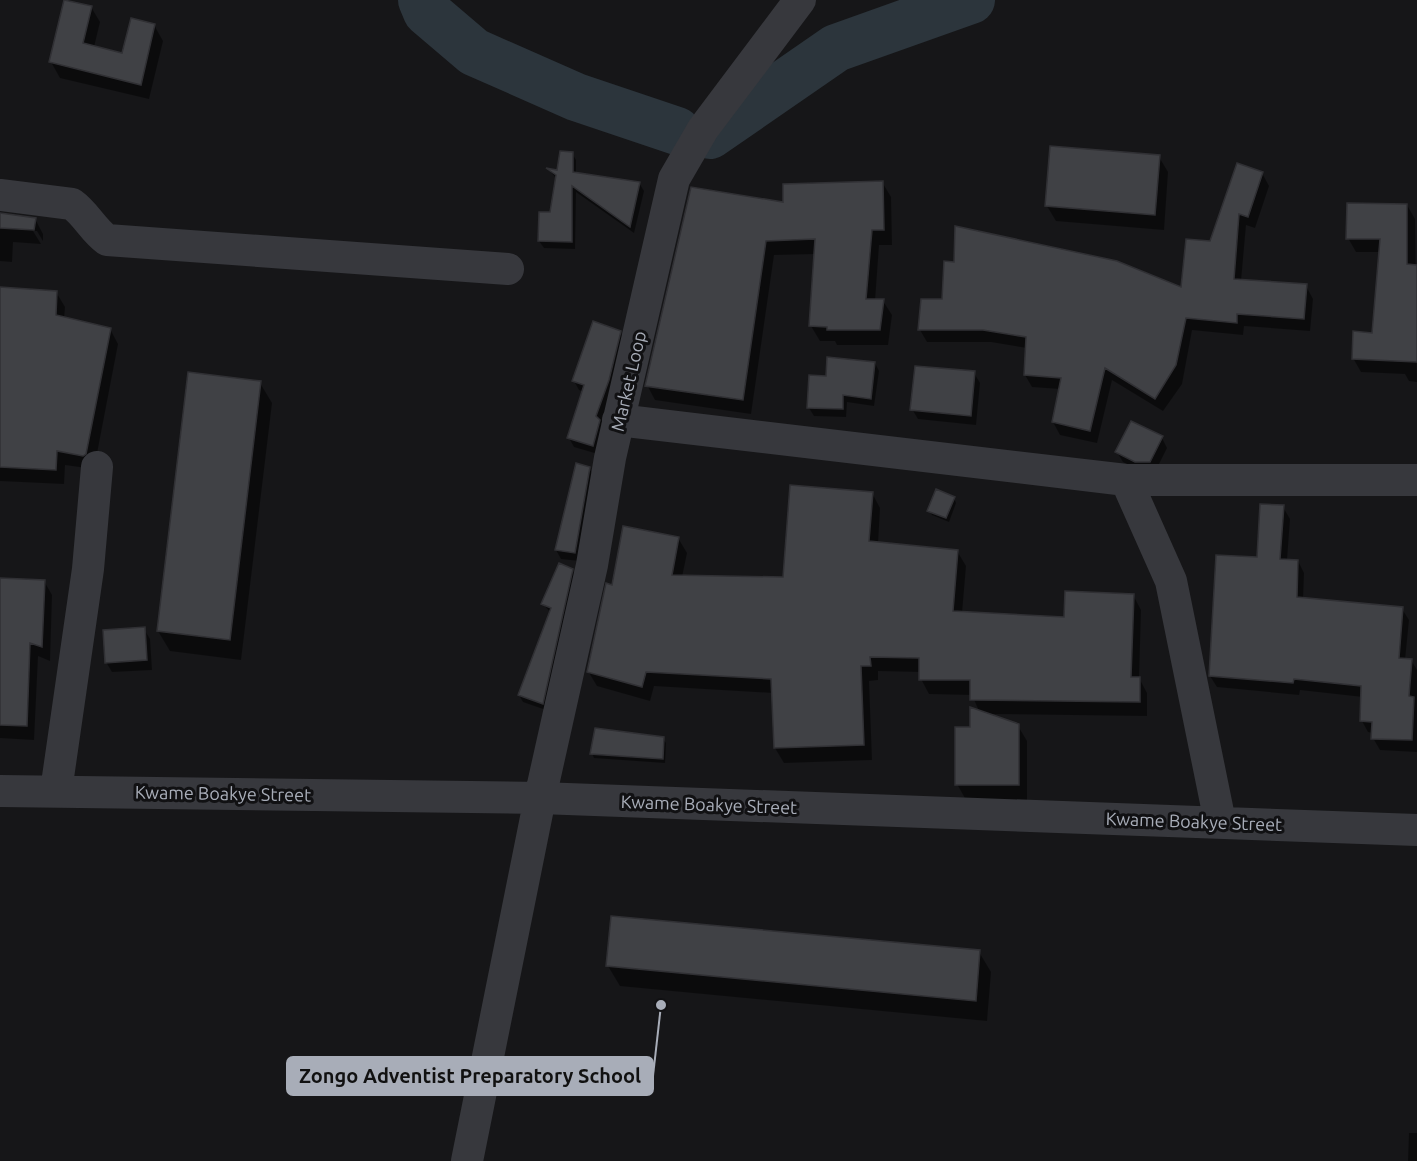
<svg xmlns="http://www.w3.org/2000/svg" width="1417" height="1161" viewBox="0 0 1417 1161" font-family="Ubuntu,sans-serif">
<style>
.shadow{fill:#0007}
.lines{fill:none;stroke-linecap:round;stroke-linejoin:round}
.river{stroke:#2c353c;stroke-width:48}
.building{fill:#404145;stroke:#303034;stroke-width:1.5}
.minor{stroke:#37383d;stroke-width:32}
.labels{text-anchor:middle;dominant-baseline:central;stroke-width:6;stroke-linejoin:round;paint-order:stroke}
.street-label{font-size:18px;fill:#a8adb8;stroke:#111113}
.leader{fill:none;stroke:#a8adb8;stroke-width:2}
.callout-dot{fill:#a8adb8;stroke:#111113;stroke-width:2}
.callout{fill:#a8adb8;stroke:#a8adb8;stroke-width:2}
.callout-label{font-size:20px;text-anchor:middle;font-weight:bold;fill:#111}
</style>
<rect width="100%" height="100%" fill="#161618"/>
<!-- shadow -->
<path class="shadow" d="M 91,7 L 100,22 L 94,47 L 123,55 L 154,25 L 163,41 L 149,99 L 60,78 L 51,62 Z
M 572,153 L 576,160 L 576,174 L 639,183 L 644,191 L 634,233 L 576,192 L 575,249 L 544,248 L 539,241 L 551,214 L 557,179 L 549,170 L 558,171 Z
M 1159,157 L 1168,172 L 1164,230 L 1056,221 L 1047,206 Z
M 1262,173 L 1269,186 L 1255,228 L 1246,225 L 1241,281 L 1306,286 L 1313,299 L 1310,331 L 1244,326 L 1243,335 L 1192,330 L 1182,384 L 1163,411 L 1112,380 L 1097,443 L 1060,435 L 1053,422 L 1060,389 L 1032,387 L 1025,375 L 1027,348 L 991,342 L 927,342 L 920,330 L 1183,289 L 1211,242 Z
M 882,182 L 891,197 L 892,245 L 879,245 L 875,301 L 883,301 L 892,315 L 888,345 L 837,345 L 835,341 L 820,341 L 811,326 L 816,254 L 774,255 L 751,414 L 655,400 L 647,385 L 785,203 Z
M 1407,205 L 1415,219 L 1417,382 L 1409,381 L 1405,374 L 1361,372 L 1353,358 L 1373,334 L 1380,252 L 1356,252 L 1348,238 Z
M 0,215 L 35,219 L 43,234 L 43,241 L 37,231 L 33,231 L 41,244 L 13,242 L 12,262 L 0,261 Z
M 0,289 L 56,292 L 65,307 L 64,319 L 110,329 L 118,344 L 94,469 L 65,465 L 64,484 L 0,481 Z
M 620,332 L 625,341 L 614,390 L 601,424 L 604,430 L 598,454 L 574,447 L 569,438 L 584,392 L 579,390 L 574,381 Z
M 875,363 L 879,371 L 874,406 L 847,402 L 846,417 L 814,416 L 809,408 L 828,377 Z
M 974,373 L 980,383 L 976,425 L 918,419 L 912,409 Z
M 260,383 L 272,403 L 241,660 L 170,651 L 158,631 Z
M 1162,438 L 1167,448 L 1155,472 L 1142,472 L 1123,462 L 1117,452 Z
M 589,468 L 594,477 L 580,561 L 561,559 L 556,550 Z
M 872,493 L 880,508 L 878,544 L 957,551 L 966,566 L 962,613 L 1066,618 L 1133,595 L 1141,610 L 1139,678 L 1147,693 L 1147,716 L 989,714 L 1018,726 L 1027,741 L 1027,800 L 966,800 L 957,784 L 979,711 L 972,695 L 929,694 L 921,679 L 921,672 L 878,671 L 878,680 L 869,681 L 872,760 L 784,763 L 775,748 L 773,693 L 654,686 L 650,701 L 597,686 L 588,671 L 613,588 L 678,538 L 687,553 L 682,577 L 784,579 Z
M 954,498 L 956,503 L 949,522 L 932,515 L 929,511 Z
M 1283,507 L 1290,519 L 1287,560 L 1298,561 L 1304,573 L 1303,600 L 1402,609 L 1409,620 L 1405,660 L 1411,660 L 1417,670 L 1417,752 L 1380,750 L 1373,738 L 1373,733 L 1368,732 L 1362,721 L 1363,697 L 1300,690 L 1299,695 L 1217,687 L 1210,676 Z
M 572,570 L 576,577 L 546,710 L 523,702 L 519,695 L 551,613 L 543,604 Z
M 44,581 L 52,595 L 50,661 L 38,656 L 34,740 L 0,738 L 0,629 Z
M 144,629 L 150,639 L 152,670 L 112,672 L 106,662 Z
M 663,739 L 666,743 L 665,763 L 594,758 L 592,753 Z
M 979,952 L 991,972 L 987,1021 L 620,986 L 608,966 Z
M 1409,1133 L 1417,1133 L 1417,1161 L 1408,1161 Z"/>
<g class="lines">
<!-- river -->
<path class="river" d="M 422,0 L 427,12 L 474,52 L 576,97 L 677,131
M 710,135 L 836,48 L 971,0"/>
</g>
<!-- building -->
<path class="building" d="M 64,0 L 92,6 L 83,43 L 122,53 L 131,18 L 155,24 L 141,85 L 49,62 Z
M 1050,146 L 1160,155 L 1155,215 L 1045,206 Z
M 560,151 L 573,152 L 573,172 L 640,182 L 630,227 L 572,186 L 572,242 L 538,241 L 539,212 L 550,212 L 556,175 L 546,168 L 557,170 Z
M 1237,163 L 1263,172 L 1248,217 L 1239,214 L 1234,279 L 1307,284 L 1304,319 L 1237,314 L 1237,323 L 1186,318 L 1176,365 L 1155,399 L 1105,368 L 1090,431 L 1052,422 L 1061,378 L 1024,375 L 1026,337 L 983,330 L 918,330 L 921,299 L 942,299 L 944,261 L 954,262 L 955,226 L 1117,261 L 1181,287 L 1186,239 L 1210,241 Z
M 883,181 L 884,230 L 872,230 L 866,299 L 884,299 L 880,330 L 827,330 L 827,327 L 809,326 L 815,239 L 766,241 L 743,400 L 645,386 L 691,187 L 783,202 L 783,184 Z
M 1347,203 L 1407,204 L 1407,264 L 1417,265 L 1417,362 L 1352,359 L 1353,331 L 1372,333 L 1380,239 L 1346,239 Z
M 0,213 L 36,218 L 34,230 L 0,228 Z
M 0,287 L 57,291 L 56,315 L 111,328 L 86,454 L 83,456 L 57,451 L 56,470 L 0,467 Z
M 593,321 L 621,331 L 609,380 L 596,416 L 600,420 L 593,446 L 567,438 L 584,385 L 572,381 Z
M 827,357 L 875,362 L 871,399 L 843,395 L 843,409 L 807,408 L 809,375 L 826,376 Z
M 915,366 L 975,371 L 971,416 L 910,410 Z
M 188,372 L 261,381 L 230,640 L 157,631 Z
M 1131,421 L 1163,436 L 1150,462 L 1135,462 L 1115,452 Z
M 576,463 L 590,467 L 575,553 L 555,550 Z
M 790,485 L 873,492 L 869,541 L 958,550 L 953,611 L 1064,617 L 1065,591 L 1134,594 L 1131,677 L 1140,677 L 1140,702 L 970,700 L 970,680 L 919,680 L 919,658 L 870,657 L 871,666 L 861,666 L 864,745 L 774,748 L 771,679 L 646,672 L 642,687 L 587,672 L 606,583 L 612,585 L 623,526 L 679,537 L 672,575 L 783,577 Z
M 936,489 L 955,497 L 946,518 L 927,511 Z
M 1260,504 L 1284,505 L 1280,559 L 1298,560 L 1297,597 L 1403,607 L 1399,658 L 1412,659 L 1409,696 L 1414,697 L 1412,740 L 1371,739 L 1372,722 L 1360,721 L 1361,686 L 1294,679 L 1293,683 L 1209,676 L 1216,555 L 1257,557 Z
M 559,563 L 573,569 L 543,704 L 518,695 L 551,608 L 541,604 Z
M 0,578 L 45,580 L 42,647 L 30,643 L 27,726 L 0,725 Z
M 145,627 L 147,660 L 105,663 L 103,630 Z
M 970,707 L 1019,724 L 1019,785 L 955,785 L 955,727 L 970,727 Z
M 595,728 L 664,737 L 663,759 L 590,754 Z
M 611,916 L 980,950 L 976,1001 L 606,966 Z"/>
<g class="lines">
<!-- minor -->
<path class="minor" d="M 0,195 L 72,204 C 86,214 93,230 107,240 L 508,269
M 618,420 L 1126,480 L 1171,581 L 1220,822
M 1126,480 L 1417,480
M 0,791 L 540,798 L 1417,830
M 56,791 L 88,569 L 97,467
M 467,1161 L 540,798 L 592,565 L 610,458 L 674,179 L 703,129 L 800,0"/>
</g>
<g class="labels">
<!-- street labels -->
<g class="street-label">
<text transform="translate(628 381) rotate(-77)">Market Loop</text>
<text transform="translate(223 793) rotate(1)">Kwame Boakye Street</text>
<text transform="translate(709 804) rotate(2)">Kwame Boakye Street</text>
<text transform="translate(1194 821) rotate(2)">Kwame Boakye Street</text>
</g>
</g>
<!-- callouts -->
<path class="leader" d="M661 1005L653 1076"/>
<circle class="callout-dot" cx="661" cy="1005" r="6"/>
<rect class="callout" x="287" y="1057" width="366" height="38" rx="6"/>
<g class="callout-label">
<text x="470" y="1083">Zongo Adventist Preparatory School</text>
</g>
</svg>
